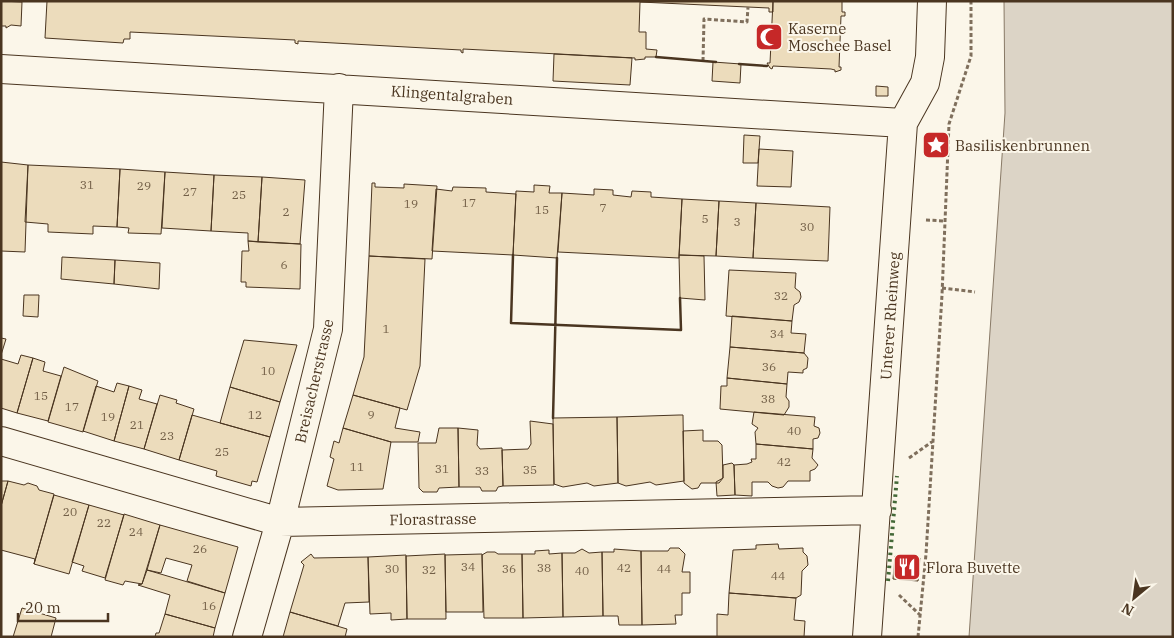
<svg xmlns="http://www.w3.org/2000/svg" width="1174" height="638" viewBox="0 0 1174 638" font-family="'IBM Plex Serif',serif">
<style>
.water{fill:#dcd4c6;stroke:#887966}
.building{fill:#ecdcbc;stroke:#4a3520}
.lines{fill:none;stroke-linecap:round;stroke-linejoin:round}
.minor-casing{stroke:#4a3520;stroke-width:30}
.path{stroke:#7f6f5c;stroke-width:3;stroke-dasharray:4 2.5;stroke-linecap:butt}
.minor{stroke:#fbf6e9;stroke-width:28}
.hedge{stroke:#436837;stroke-width:4;stroke-dasharray:2.5 4;stroke-linecap:butt}
.wall{stroke:#4a3520;stroke-width:2.5}
.labels{text-anchor:middle;dominant-baseline:central;stroke-width:4;stroke-linejoin:round;paint-order:stroke}
.number-label{font-size:12px;fill:#725f47}
.poi-label{font-size:15px;fill:#4a3520;stroke:#fbf6e9;text-anchor:start}
.street-label{font-size:15px;fill:#4a3520;stroke:#fbf6e9}
</style>
<rect width="100%" height="100%" fill="#fbf6e9"/>
<!-- water -->
<path class="water" d="M 1004,1 L 1173,1 L 1173,637 L 969,637 L 1005,113 Z"/>
<!-- building -->
<path class="building" d="M 1,1 L 22,2 L 21,26 L 11,25 L 6,28 L 6,26 L 1,26 Z
M 47,1 L 773,1 L 773,12 L 769,12 L 769,8 L 640,2 L 639,32 L 646,32 L 646,49 L 657,50 L 656,57 L 645,57 L 645,59 L 635,60 L 635,58 L 463,49 L 463,53 L 461,52 L 461,50 L 298,41 L 298,44 L 295,43 L 295,40 L 130,32 L 130,39 L 124,39 L 123,43 L 45,38 Z
M 773,1 L 842,1 L 842,12 L 845,12 L 845,16 L 841,16 L 839,67 L 841,67 L 841,70 L 835,72 L 835,70 L 831,69 L 773,66 L 772,69 L 770,68 L 767,63 L 770,63 Z
M 554,54 L 632,58 L 630,85 L 553,81 Z
M 713,62 L 741,64 L 740,83 L 712,81 Z
M 876,86 L 888,87 L 888,96 L 876,96 Z
M 744,135 L 760,136 L 758,163 L 743,163 Z
M 759,149 L 793,151 L 791,187 L 757,186 Z
M 1,162 L 28,165 L 25,252 L 1,251 Z
M 28,165 L 120,169 L 117,227 L 93,226 L 93,234 L 48,232 L 48,224 L 25,222 Z
M 120,169 L 165,172 L 161,234 L 128,233 L 129,228 L 117,227 Z
M 165,172 L 214,175 L 211,231 L 162,228 Z
M 214,175 L 262,177 L 258,242 L 248,241 L 248,233 L 211,231 Z
M 262,177 L 305,180 L 300,244 L 258,242 Z
M 372,183 L 375,183 L 375,187 L 404,188 L 404,184 L 437,186 L 432,259 L 369,256 Z
M 534,185 L 550,186 L 549,193 L 562,193 L 557,258 L 513,255 L 516,191 L 534,192 Z
M 453,187 L 486,188 L 486,192 L 516,194 L 513,255 L 432,251 L 436,189 L 452,191 Z
M 594,189 L 613,190 L 613,195 L 631,197 L 632,191 L 651,192 L 651,197 L 682,199 L 679,258 L 558,252 L 562,193 L 594,195 Z
M 682,199 L 719,201 L 716,256 L 679,255 Z
M 719,201 L 756,203 L 753,258 L 716,256 Z
M 756,203 L 830,207 L 828,261 L 753,258 Z
M 248,241 L 301,244 L 300,289 L 246,287 L 246,282 L 241,282 L 242,251 L 249,251 Z
M 679,255 L 704,256 L 705,300 L 680,298 Z
M 369,256 L 425,259 L 420,366 L 407,410 L 353,395 L 364,357 Z
M 62,257 L 115,260 L 114,284 L 61,279 Z
M 115,260 L 160,263 L 159,289 L 114,284 Z
M 729,270 L 796,273 L 795,288 L 800,292 L 801,297 L 799,302 L 794,305 L 792,321 L 726,316 Z
M 24,295 L 39,295 L 38,317 L 23,316 Z
M 732,316 L 792,321 L 791,333 L 806,334 L 804,353 L 730,347 Z
M 1,338 L 6,339 L 1,355 Z
M 244,340 L 297,345 L 280,402 L 230,387 Z
M 730,347 L 804,353 L 808,358 L 807,368 L 803,370 L 803,373 L 788,372 L 787,384 L 727,378 Z
M 21,355 L 33,358 L 17,413 L 1,408 L 1,359 L 18,364 Z
M 33,358 L 45,362 L 43,371 L 61,376 L 48,421 L 17,413 Z
M 64,367 L 98,381 L 83,432 L 48,422 Z
M 727,378 L 787,384 L 786,397 L 789,401 L 789,407 L 784,415 L 720,409 L 721,386 L 727,386 Z
M 117,383 L 129,386 L 114,441 L 83,431 L 96,386 L 114,392 Z
M 129,386 L 142,390 L 139,399 L 157,404 L 144,449 L 114,441 Z
M 230,387 L 280,402 L 270,437 L 220,423 Z
M 160,395 L 177,400 L 176,403 L 194,409 L 179,460 L 144,449 Z
M 353,395 L 400,408 L 395,428 L 420,432 L 418,442 L 391,442 L 343,428 Z
M 754,412 L 815,417 L 814,426 L 819,428 L 820,433 L 818,438 L 813,439 L 813,449 L 756,444 L 755,432 L 758,428 L 752,424 Z
M 192,415 L 270,437 L 257,482 L 252,481 L 251,486 L 216,476 L 217,471 L 179,460 Z
M 679,415 L 683,415 L 684,481 L 656,485 L 650,482 L 626,486 L 618,483 L 617,417 Z
M 617,417 L 618,483 L 594,486 L 587,483 L 563,487 L 554,484 L 553,418 Z
M 530,421 L 553,424 L 554,485 L 503,486 L 502,450 L 528,449 L 531,444 Z
M 343,428 L 391,442 L 383,489 L 338,490 L 327,486 L 334,459 L 330,457 L 334,441 L 339,443 Z
M 439,428 L 458,428 L 459,487 L 439,488 L 437,492 L 423,492 L 419,488 L 418,443 L 436,443 Z
M 458,428 L 478,430 L 477,445 L 480,449 L 502,448 L 503,486 L 498,487 L 496,491 L 482,491 L 480,487 L 459,487 Z
M 703,430 L 703,441 L 718,441 L 722,445 L 723,478 L 719,483 L 701,483 L 698,488 L 692,489 L 684,483 L 683,431 Z
M 756,444 L 813,449 L 812,458 L 818,465 L 815,469 L 810,471 L 810,481 L 788,481 L 783,487 L 778,488 L 772,486 L 768,482 L 752,482 L 752,496 L 735,495 L 734,465 L 747,464 L 752,462 L 751,459 L 756,459 Z
M 732,463 L 734,465 L 735,495 L 717,496 L 716,482 L 723,478 L 723,465 Z
M 1,481 L 8,481 L 1,506 Z
M 8,481 L 24,485 L 28,483 L 37,486 L 39,490 L 54,494 L 34,564 L 35,559 L 1,550 L 1,506 Z
M 54,495 L 89,505 L 69,574 L 34,564 Z
M 89,505 L 124,515 L 105,578 L 82,571 L 84,566 L 72,562 Z
M 124,514 L 160,525 L 142,584 L 125,581 L 123,585 L 105,580 Z
M 160,525 L 238,547 L 225,593 L 187,581 L 192,565 L 166,558 L 161,573 L 147,570 Z
M 778,544 L 779,549 L 803,548 L 803,552 L 807,556 L 808,565 L 802,571 L 801,595 L 796,598 L 729,593 L 733,550 L 756,549 L 756,545 Z
M 670,548 L 679,548 L 685,554 L 682,572 L 690,572 L 690,593 L 682,593 L 682,615 L 675,615 L 676,624 L 642,625 L 641,551 L 668,551 Z
M 582,549 L 589,553 L 602,552 L 603,616 L 563,617 L 562,553 L 575,553 Z
M 614,549 L 641,551 L 642,625 L 619,625 L 618,616 L 603,616 L 602,552 L 614,552 Z
M 549,550 L 549,554 L 562,553 L 563,617 L 523,618 L 522,554 L 535,554 L 535,551 Z
M 487,552 L 495,552 L 498,554 L 522,554 L 523,618 L 484,618 L 482,555 Z
M 311,554 L 314,558 L 368,557 L 369,602 L 345,603 L 338,626 L 290,612 L 304,565 L 301,562 Z
M 445,554 L 446,619 L 407,619 L 406,556 Z
M 482,554 L 483,612 L 446,612 L 445,555 Z
M 406,555 L 407,619 L 391,620 L 391,613 L 370,614 L 368,557 Z
M 895,556 L 920,558 L 918,581 L 893,579 Z
M 147,570 L 225,593 L 215,628 L 165,614 L 170,595 L 138,585 L 142,584 Z
M 729,593 L 796,598 L 794,620 L 805,621 L 804,637 L 717,637 L 717,614 L 728,615 Z
M 22,608 L 56,618 L 51,637 L 13,637 Z
M 290,612 L 347,629 L 345,637 L 283,637 Z
M 165,614 L 215,628 L 213,637 L 155,637 L 156,633 L 159,633 Z"/>
<g class="lines">
<!-- minor casing -->
<g class="minor-casing">
<path id="minor" d="M 1,69 L 903,123
M 1,441 L 280,522 L 877,510
M 247,637 L 280,522 L 328,329 L 339,88
M 867,637 L 903,123 L 925,83 L 930,57 L 932,1"/>
</g>
<!-- path -->
<path class="path" d="M 703,61 L 704,19 L 747,22 L 748,7
M 926,220 L 945,221
M 942,288 L 975,292
M 909,458 L 933,441
M 899,595 L 920,615
M 918,637 L 926,554 L 942,295 L 949,124 L 971,56 L 971,1"/>
<!-- minor -->
<use href="#minor" class="minor"/>
<!-- hedge -->
<path class="hedge" d="M 888,581 L 897,476"/>
<!-- wall -->
<path class="wall" d="M 656,57 L 716,62
M 739,64 L 767,66
M 513,255 L 511,323 L 681,330 L 680,298
M 553,418 L 557,258"/>
</g>
<!-- icons -->
<defs>
<g id="mosque-square" transform="scale(1.4375)"><rect x="-9" y="-9" width="18" height="18" rx="4" fill="#c62828" stroke="#fbf6e9"/><path d="M3.5-4.9A6 6 0 1 0 3.5 4.9A5 5 0 1 1 3.5-4.9Z" fill="#fff"/></g>
<g id="sight-square" transform="scale(1.4375)"><rect x="-9" y="-9" width="18" height="18" rx="4" fill="#c62828" stroke="#fbf6e9"/><path d="M0-6L1.8-2.2L6-1.7L2.9 1.2L3.7 5.4L0 3.3L-3.7 5.4L-2.9 1.2L-6-1.7L-1.8-2.2Z" fill="#fff"/></g>
<g id="restaurant-square" transform="scale(1.4375)"><rect x="-9" y="-9" width="18" height="18" rx="4" fill="#c62828" stroke="#fbf6e9"/><path d="M-5-6h1v4h1v-4h1v4h1v-4h1v5L-1.5 .5V6h-2V.5L-5-1ZM5-6V6H3V1.5H1.5Q1.5-4 5-6Z" fill="#fff"/></g>
</defs>
<g fill-rule="evenodd">
<use href="#mosque-square" x="769" y="37"/>
<use href="#sight-square" x="936" y="145"/>
<use href="#restaurant-square" x="907" y="567"/>
</g>
<g class="labels">
<!-- number labels -->
<g class="number-label">
<text x="87" y="184">31</text>
<text x="144" y="185">29</text>
<text x="190" y="191">27</text>
<text x="239" y="194">25</text>
<text x="469" y="202">17</text>
<text x="411" y="203">19</text>
<text x="603" y="207">7</text>
<text x="542" y="209">15</text>
<text x="286" y="211">2</text>
<text x="705" y="218">5</text>
<text x="737" y="221">3</text>
<text x="807" y="226">30</text>
<text x="284" y="264">6</text>
<text x="781" y="295">32</text>
<text x="386" y="328">1</text>
<text x="777" y="333">34</text>
<text x="769" y="366">36</text>
<text x="268" y="370">10</text>
<text x="41" y="395">15</text>
<text x="768" y="398">38</text>
<text x="72" y="406">17</text>
<text x="255" y="414">12</text>
<text x="371" y="414">9</text>
<text x="108" y="416">19</text>
<text x="137" y="424">21</text>
<text x="794" y="430">40</text>
<text x="167" y="435">23</text>
<text x="222" y="451">25</text>
<text x="784" y="461">42</text>
<text x="357" y="466">11</text>
<text x="442" y="468">31</text>
<text x="530" y="469">35</text>
<text x="482" y="470">33</text>
<text x="70" y="511">20</text>
<text x="104" y="522">22</text>
<text x="136" y="531">24</text>
<text x="200" y="548">26</text>
<text x="468" y="566">34</text>
<text x="544" y="567">38</text>
<text x="624" y="567">42</text>
<text x="392" y="568">30</text>
<text x="509" y="568">36</text>
<text x="664" y="568">44</text>
<text x="429" y="569">32</text>
<text x="582" y="570">40</text>
<text x="778" y="575">44</text>
<text x="209" y="605">16</text>
</g>
<!-- poi labels -->
<g class="poi-label">
<text x="788" y="28">Kaserne<tspan x="788" dy="17">Moschee Basel</tspan></text>
<text x="955" y="145">Basiliskenbrunnen</text>
<text x="926" y="567">Flora Buvette</text>
</g>
<!-- street labels -->
<g class="street-label">
<text transform="translate(452 95) rotate(4)">Klingentalgraben</text>
<text transform="translate(890 316) rotate(-86)">Unterer Rheinweg</text>
<text transform="translate(314 381) rotate(-77)">Breisacherstrasse</text>
<text transform="translate(433 519) rotate(-1)">Florastrasse</text>
</g>
</g>
<!-- border -->
<rect width="1174" height="638" fill="none" stroke="#4a3520" stroke-width="5"/>
<!-- north arrow -->
<g transform="translate(1134 598) rotate(209)" stroke="#fbf6e9" stroke-width="4" paint-order="stroke">
<path d="M0-4L9 19L0 12L-9 19Z" fill="#4a3520"/>
<text y="-8" font-size="14" font-weight="bold" text-anchor="middle" fill="#4a3520">N</text>
</g>
<!-- scale -->
<path d="M18 613v8h90v-8" fill="none" stroke="#4a3520" stroke-width="2.5"/>
<text x="25" y="613" font-size="15" fill="#4a3520" stroke="#fbf6e9" stroke-width="4" paint-order="stroke">20 m</text>
</svg>
